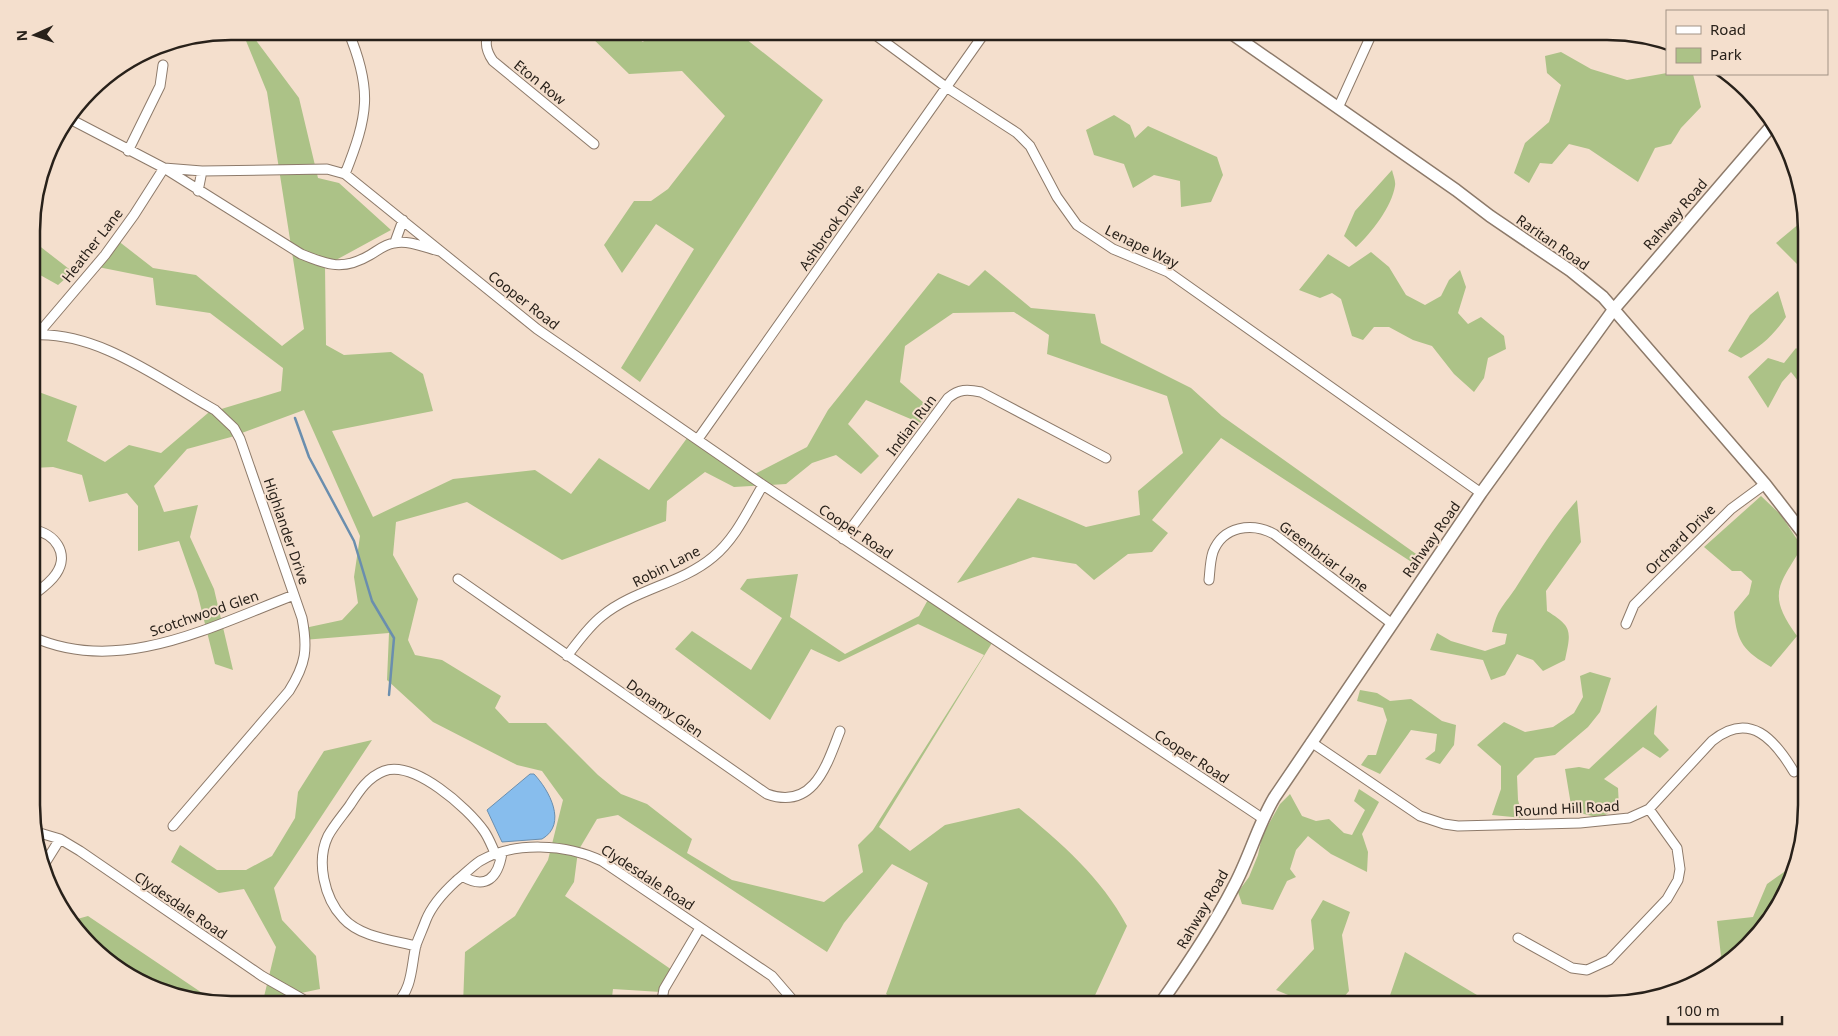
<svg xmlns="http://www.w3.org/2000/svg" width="1838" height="1036" viewBox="0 0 1838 1036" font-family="'Noto Sans',sans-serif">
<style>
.green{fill:#acc287}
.water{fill:#87bded;stroke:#6a8eae}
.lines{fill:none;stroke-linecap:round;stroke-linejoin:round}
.stream{stroke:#6a8eae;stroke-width:2.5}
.minor-casing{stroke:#8d7a6a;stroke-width:11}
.tertiary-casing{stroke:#8d7a6a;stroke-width:14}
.minor{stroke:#fff;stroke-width:9}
.tertiary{stroke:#fff;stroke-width:11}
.labels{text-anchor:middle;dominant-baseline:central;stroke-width:4;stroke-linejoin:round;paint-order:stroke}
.street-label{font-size:14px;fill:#28211a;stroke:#f4dfcd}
.rim{fill:none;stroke:#28211a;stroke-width:2.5}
</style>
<rect width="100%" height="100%" fill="#f4dfcd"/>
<!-- green -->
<path class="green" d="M 242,31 L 252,31 L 255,39 L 299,98 L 318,178 L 339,183 L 391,230 L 325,266 L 326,345 L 344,355 L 391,352 L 423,374 L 433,411 L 332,431 L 373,517 L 453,479 L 535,470 L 571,494 L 599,458 L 649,490 L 690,434 L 749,477 L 807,447 L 828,410 L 938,273 L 969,286 L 985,270 L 1031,308 L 1095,314 L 1101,343 L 1191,388 L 1222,416 L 1419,556 L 1413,563 L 1221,438 L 1152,520 L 1168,533 L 1152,552 L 1128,554 L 1094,580 L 1076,564 L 1033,557 L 957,583 L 1018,498 L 1086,527 L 1140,515 L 1138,491 L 1183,453 L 1167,396 L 1047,354 L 1049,335 L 1014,312 L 953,313 L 905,346 L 900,382 L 932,410 L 920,423 L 866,400 L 848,424 L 879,456 L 861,474 L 836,455 L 812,463 L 786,484 L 734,487 L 705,472 L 667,501 L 666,521 L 562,560 L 467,502 L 396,522 L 393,555 L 418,599 L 408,640 L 415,655 L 442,660 L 501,696 L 495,708 L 509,723 L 546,723 L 598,775 L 621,794 L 647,804 L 692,839 L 687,853 L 732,880 L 824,902 L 863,872 L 858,845 L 873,830 L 984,655 L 918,624 L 839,662 L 811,649 L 770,720 L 675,649 L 692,631 L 751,670 L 782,618 L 740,589 L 747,579 L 798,574 L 790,617 L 845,654 L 919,616 L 930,596 L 995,638 L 879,827 L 910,851 L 945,825 L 1019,808 C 1060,842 1102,878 1127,926 L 1091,1004 L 1059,1005 L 1055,1002 L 1053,1005 L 901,1005 L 886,994 L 928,883 L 892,864 L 844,923 L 827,952 L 618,815 L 597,819 L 578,851 L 574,882 L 565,896 L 672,970 L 661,992 L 613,989 L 611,1005 L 463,1005 L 465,952 L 515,916 L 548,860 L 563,800 L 542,771 L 517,765 L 433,722 L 387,680 L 389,633 L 303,640 L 300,629 L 342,620 L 358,603 L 354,577 L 360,536 L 304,410 L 231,437 L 187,449 L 154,486 L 164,512 L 198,505 L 190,537 L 214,589 L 233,670 L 215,664 L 197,592 L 179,541 L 138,551 L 138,506 L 127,493 L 89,502 L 82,475 L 53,467 L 33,468 L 33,392 L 36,391 L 77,406 L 67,441 L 105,462 L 129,445 L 161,453 L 208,413 L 281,391 L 283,368 L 210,313 L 156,305 L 153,278 L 93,266 L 117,240 L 153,268 L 196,275 L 282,346 L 304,329 L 267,92 Z
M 585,31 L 624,31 L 643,42 L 652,31 L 736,31 L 823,100 L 640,382 L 621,368 L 694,249 L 656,224 L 622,273 L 604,245 L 634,201 L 651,201 L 668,189 L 725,116 L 682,71 L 629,74 Z
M 1561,52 L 1591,69 L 1627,80 L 1667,73 L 1693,74 L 1701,107 L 1681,128 L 1671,144 L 1655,148 L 1638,182 L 1589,149 L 1569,144 L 1552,164 L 1540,163 L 1529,183 L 1514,173 L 1525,143 L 1549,122 L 1561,85 L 1547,73 L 1545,56 Z
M 1114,115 L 1130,125 L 1135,138 L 1148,126 L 1217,157 L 1223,175 L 1211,202 L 1181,207 L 1180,181 L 1154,175 L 1133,188 L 1124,164 L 1094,155 L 1086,130 Z
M 1392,170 C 1393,175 1396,181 1395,186 C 1392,206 1371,234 1356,247 L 1344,236 L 1355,211 Z
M 1806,218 L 1806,254 L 1797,264 L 1776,243 Z
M 33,241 L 73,272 L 58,285 L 33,271 Z
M 1371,252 L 1389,267 L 1406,295 L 1425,305 L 1441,296 L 1449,280 L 1460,270 L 1466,287 L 1458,313 L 1468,324 L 1481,317 L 1504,336 L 1506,349 L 1488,358 L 1484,378 L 1474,392 L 1454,374 L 1432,346 L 1413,340 L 1389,327 L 1374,327 L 1363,340 L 1352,336 L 1341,299 L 1332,293 L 1320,298 L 1299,290 L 1328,254 L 1349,267 Z
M 1778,291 L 1786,317 C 1773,336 1760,347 1741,358 L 1728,351 L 1750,315 Z
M 1796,348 L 1806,357 L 1806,391 L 1791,372 L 1782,382 L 1768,408 L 1748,377 L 1768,358 L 1784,363 Z
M 1761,496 L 1781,515 L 1802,547 C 1778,587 1767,594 1797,636 L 1771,667 C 1744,651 1737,643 1734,612 L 1749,594 L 1752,581 L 1741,571 L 1732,571 L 1704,547 Z
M 1577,500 L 1581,542 L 1546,591 L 1547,611 C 1573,627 1571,631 1565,660 L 1543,671 L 1533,660 L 1517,654 L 1505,675 L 1491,680 L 1483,660 L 1430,650 L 1437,633 L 1451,641 L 1485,651 L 1505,644 L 1507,634 L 1492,632 C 1498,608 1502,608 1515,589 C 1535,558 1553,528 1577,500 Z
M 1590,672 L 1611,678 L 1600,712 L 1588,727 L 1555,755 L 1535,758 L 1517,776 L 1518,800 L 1523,818 L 1492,815 L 1501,789 L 1501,766 L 1477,745 L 1504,722 L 1525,732 L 1553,727 L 1574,713 L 1583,697 L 1580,676 Z
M 1360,690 L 1377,693 L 1390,701 L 1411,699 L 1442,721 L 1456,725 L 1454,745 L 1440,764 L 1425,759 L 1435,751 L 1437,734 L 1411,730 L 1380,774 L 1361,765 L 1368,755 L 1376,755 L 1387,720 L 1383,708 L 1357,701 Z
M 1657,705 L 1654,734 L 1669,750 L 1660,758 L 1643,747 L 1604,779 L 1618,788 L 1619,807 L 1600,818 L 1572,811 L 1565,769 L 1579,767 L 1589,769 Z
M 372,740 L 274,888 L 282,920 L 316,956 L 320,989 L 301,993 L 292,1005 L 262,1005 L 276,947 L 244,889 L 219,893 L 171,862 L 180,845 L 217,870 L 246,870 L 272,856 L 295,818 L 298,792 L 324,751 Z
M 1359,789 L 1379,802 L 1362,834 L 1368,852 L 1367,872 L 1331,854 L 1308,836 L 1296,850 L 1290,869 L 1296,877 L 1287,881 L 1273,910 L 1242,904 L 1238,892 L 1249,877 L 1258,855 L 1262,836 L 1280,804 L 1290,794 L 1302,816 L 1316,821 L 1329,819 L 1344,833 L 1352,835 L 1365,810 L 1354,801 Z
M 1791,867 L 1780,905 L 1718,971 L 1697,981 L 1721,956 L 1717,921 L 1753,917 L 1767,884 Z
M 1323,900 L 1350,912 L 1342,935 L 1349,991 L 1338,1004 L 1310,1004 L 1276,990 L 1314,949 L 1311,920 Z
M 88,916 L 217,1003 L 179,998 L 131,978 L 70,921 Z
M 1405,952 L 1492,1004 L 1387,1004 Z"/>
<!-- water -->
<path class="water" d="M 530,774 L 534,774 C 549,790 568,824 542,839 L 502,842 L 487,810 Z"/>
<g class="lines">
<!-- stream -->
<path class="stream" d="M 295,418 L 309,457 L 354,541 L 372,601 L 394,638 L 389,695"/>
<!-- minor casing -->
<g class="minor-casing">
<path id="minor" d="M 489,31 C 484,42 486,51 493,61 L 594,144
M 870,31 L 946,87 L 1017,133 L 1030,146 L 1057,197 L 1077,225 L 1113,249 L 1168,272 L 1481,493
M 1338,108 L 1373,31
M 70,119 L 164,168 L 301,254 C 328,265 343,271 370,255 C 377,251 385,244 394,243 C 409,240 424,247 439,251
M 128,151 L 160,86 L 163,65
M 164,168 L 202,171 L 327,169 L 345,174 L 537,329 L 763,485 L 1262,818
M 345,174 C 368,116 373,90 348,31
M 198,191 L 202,171
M 395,242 L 403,220
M 33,335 C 98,331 159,379 215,410 L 234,428 L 240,439 L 302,618 C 308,649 306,664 289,691 L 173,826
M 37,335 L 105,255 L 134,215 L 164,168
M 698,439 L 986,31
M 33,530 C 55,533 70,554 56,574 C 50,583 41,589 33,595
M 843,539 L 948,398 C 959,389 967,389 981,392 L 1106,458
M 458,579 L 767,794 C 814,811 827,764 840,731
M 1209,580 C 1210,571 1210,561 1213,552 C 1223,526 1252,522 1274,534 L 1391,623
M 1626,624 L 1634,605 L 1656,583 L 1731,509 L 1765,484
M 33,637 C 120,676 212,626 294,595
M 567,656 C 578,642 588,627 602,616 C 635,589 681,584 713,557 C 736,538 748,510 763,485
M 1311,742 L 1420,816 L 1444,824 L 1458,826 L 1580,823 L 1629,818 L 1649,809 L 1712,741 C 1750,710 1775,740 1794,772
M 33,831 L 60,839 L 80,851 L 262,976 L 313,1005
M 45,863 L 60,839
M 462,876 C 486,890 498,878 502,853
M 1518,938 L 1572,968 L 1587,970 L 1609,960 L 1667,899 L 1678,880 L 1680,869 L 1677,848 L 1649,809
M 416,946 C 392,940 360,937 343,918 C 324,898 316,861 328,836 C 334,825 343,815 350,805 C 359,791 368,777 384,771 C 414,760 468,808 484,831 C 489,838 492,847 496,855
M 395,1005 C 413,989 411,966 416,945 C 419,937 423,928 426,920 C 432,905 444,892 456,881 C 464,875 471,867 480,861 C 514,841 567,844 602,861 L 772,976 L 797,1005
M 661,1005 L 664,989 L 700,928"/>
</g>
<!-- tertiary casing -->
<g class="tertiary-casing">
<path id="tertiary" d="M 1228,31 L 1456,190 L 1490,216 L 1571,271 L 1603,297 L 1765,484 L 1806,537
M 1160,1004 C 1186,967 1212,929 1233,888 C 1249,859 1257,827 1274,798 L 1481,493 L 1614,309 L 1774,123"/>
</g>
<!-- minor -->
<use href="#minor" class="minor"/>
<!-- tertiary -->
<use href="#tertiary" class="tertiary"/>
</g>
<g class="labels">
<!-- street labels -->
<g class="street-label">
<text transform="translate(540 82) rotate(39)">Eton Row</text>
<text transform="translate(1675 214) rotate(-49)">Rahway Road</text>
<text transform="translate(831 227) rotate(-55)">Ashbrook Drive</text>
<text transform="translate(1553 242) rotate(35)">Raritan Road</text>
<text transform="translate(92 245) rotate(-52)">Heather Lane</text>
<text transform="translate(1142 246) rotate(26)">Lenape Way</text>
<text transform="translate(524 300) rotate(38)">Cooper Road</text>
<text transform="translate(911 425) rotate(-53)">Indian Run</text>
<text transform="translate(287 531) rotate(71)">Highlander Drive</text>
<text transform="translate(856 531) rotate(34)">Cooper Road</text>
<text transform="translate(1431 539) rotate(-55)">Rahway Road</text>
<text transform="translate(1680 539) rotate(-45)">Orchard Drive</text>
<text transform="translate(1324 556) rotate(37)">Greenbriar Lane</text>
<text transform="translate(666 566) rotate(-27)">Robin Lane</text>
<text transform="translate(204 613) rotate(-19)">Scotchwood Glen</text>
<text transform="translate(665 708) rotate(35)">Donamy Glen</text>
<text transform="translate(1192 756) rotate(33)">Cooper Road</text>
<text transform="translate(1567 808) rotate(-3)">Round Hill Road</text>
<text transform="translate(648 877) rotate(33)">Clydesdale Road</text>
<text transform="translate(181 905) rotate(34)">Clydesdale Road</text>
<text transform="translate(1202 909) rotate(-60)">Rahway Road</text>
</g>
</g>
<!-- crop -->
<path d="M0 0H1838V1036H0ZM231 40H1607A191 191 0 0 1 1798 231V805A191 191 0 0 1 1607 996H231A191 191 0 0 1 40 805V231A191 191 0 0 1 231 40Z" fill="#f4dfcd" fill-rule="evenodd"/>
<path class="rim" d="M231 40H1607A191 191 0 0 1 1798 231V805A191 191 0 0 1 1607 996H231A191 191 0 0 1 40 805V231A191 191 0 0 1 231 40Z"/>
<!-- legend -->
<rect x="1666" y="10" width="162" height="65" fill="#f4dfcd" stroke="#a29385"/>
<rect x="1676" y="26" width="25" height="8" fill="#ffffff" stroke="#a29385"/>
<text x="1710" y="35" font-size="15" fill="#28211a">Road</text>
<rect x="1676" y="48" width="25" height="15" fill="#acc287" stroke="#a29385"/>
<text x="1710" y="60" font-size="15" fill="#28211a">Park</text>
<!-- north arrow -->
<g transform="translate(35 35) rotate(267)" stroke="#f4dfcd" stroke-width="4" paint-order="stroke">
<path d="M0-4L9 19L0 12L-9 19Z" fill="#28211a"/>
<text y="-8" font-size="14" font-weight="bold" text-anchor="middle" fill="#28211a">N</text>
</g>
<!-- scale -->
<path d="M1668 1016v8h114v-8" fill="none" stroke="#28211a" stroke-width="2.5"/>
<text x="1676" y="1016" font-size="15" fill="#28211a" stroke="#f4dfcd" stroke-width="4" paint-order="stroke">100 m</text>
</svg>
